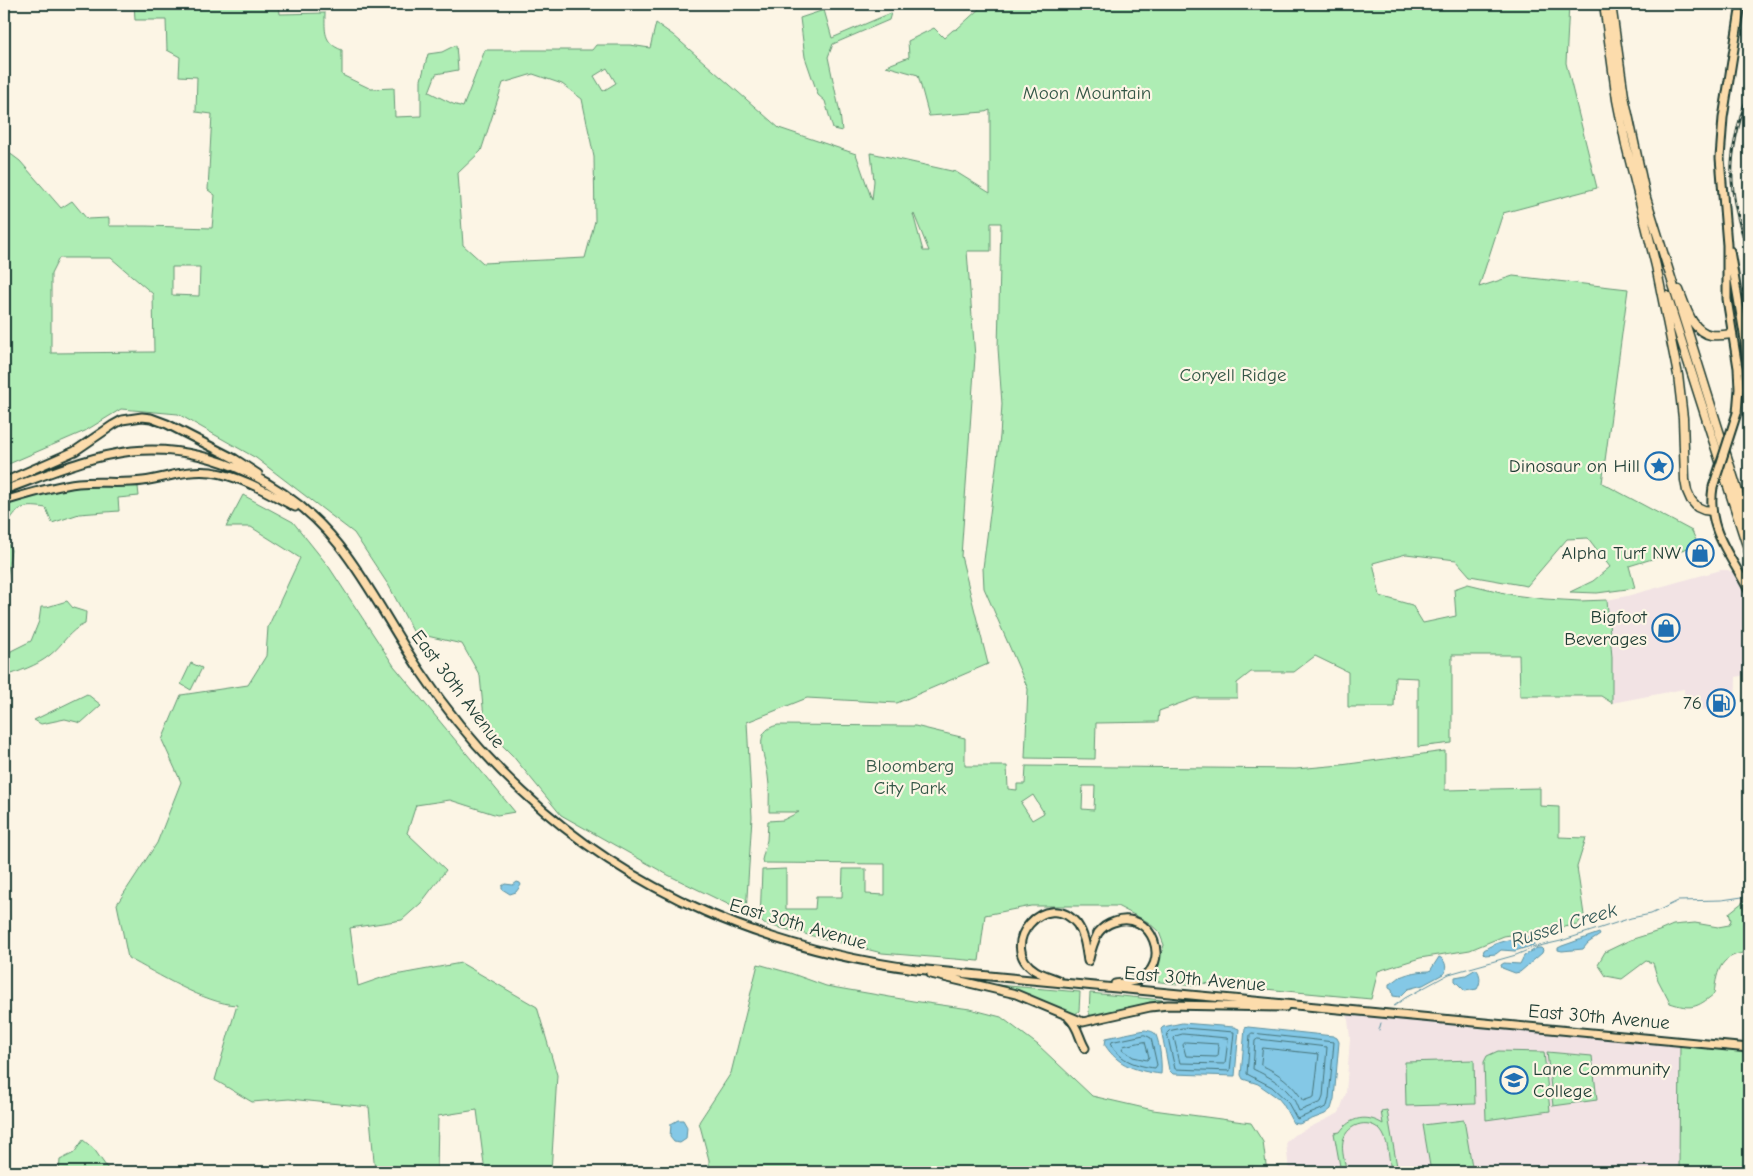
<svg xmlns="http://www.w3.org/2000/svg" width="1753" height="1176" viewBox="0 0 1753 1176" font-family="'Comic Neue',sans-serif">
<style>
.built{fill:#f2e3e4}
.green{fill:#aeedb4;stroke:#669574;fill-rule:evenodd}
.water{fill:#84c8e6;stroke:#5c909f}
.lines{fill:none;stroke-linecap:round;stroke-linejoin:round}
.shore{stroke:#47757b;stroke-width:1}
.stream{stroke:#5c909f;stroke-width:1}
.major-casing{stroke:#1f3d34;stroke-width:11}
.highway-casing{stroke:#1f3d34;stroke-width:11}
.major{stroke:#fcdcac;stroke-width:7}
.highway{stroke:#fcdcac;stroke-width:8}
.rail-casing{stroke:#1f3d34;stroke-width:3}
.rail{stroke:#fcf5e5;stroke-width:1;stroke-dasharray:4;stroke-linecap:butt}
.major-bridge-casing{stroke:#1f3d34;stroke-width:11;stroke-linecap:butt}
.major-bridge{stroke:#fcdcac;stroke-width:7}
.labels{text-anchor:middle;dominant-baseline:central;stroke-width:4.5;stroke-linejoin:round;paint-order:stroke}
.park-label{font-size:19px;fill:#345747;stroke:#fcf5e5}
.poi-label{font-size:19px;fill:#1f3d34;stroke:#fcf5e5;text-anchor:end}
.street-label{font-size:19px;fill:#1f3d34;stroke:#fcf5e5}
.water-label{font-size:20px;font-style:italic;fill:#335958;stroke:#fcf5e5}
</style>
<rect width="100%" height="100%" fill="#fcf5e5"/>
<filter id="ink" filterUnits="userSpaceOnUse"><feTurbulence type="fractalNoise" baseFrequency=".02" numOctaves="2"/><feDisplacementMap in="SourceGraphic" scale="10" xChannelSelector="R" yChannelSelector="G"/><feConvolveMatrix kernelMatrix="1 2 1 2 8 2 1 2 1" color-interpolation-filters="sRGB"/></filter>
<g filter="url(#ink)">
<!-- built -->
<path class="built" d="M 1721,570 L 1728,570 L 1734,573 L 1744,592 L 1749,608 L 1749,674 L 1736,677 L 1735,709 L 1685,710 L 1684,689 L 1612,703 L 1612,657 L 1607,600 L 1627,596 Z
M 1347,1010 L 1680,1042 L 1680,1172 L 1289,1172 L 1286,1142 L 1294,1135 L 1339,1113 L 1346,1093 L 1350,1038 Z"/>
<!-- green -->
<path class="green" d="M 134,4 L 279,4 L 280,14 L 325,13 C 325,31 323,43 342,50 L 342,75 L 371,89 L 394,88 L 395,117 L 421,116 L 421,80 L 428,54 L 442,52 L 456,45 L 458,70 L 436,74 L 429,92 L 453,104 L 463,107 L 485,50 L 592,50 L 596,45 L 630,45 L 650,48 L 656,23 L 673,35 L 779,128 L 856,154 L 872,200 L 874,181 L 871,153 L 956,172 L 990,193 L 990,110 L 985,112 L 929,116 L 918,75 L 886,66 L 909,57 L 908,41 L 934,28 L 944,38 L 953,30 L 957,29 L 980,8 L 982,4 L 1569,4 L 1566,63 L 1597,188 L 1503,213 L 1479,287 L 1513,276 L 1628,289 L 1602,483 L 1692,531 L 1698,545 L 1629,566 L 1635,588 L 1597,593 L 1570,592 L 1593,581 L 1610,567 L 1588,538 L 1567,539 L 1527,586 L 1470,576 L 1456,560 L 1406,554 L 1373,563 L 1380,596 L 1412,605 L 1423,623 L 1456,616 L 1454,589 L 1468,584 L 1513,595 L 1545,599 L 1580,601 L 1607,600 L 1612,657 L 1612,703 L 1601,696 L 1520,696 L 1519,655 L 1452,655 L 1452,743 L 1418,747 L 1418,678 L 1395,677 L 1394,707 L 1348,707 L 1348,672 L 1315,656 L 1294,672 L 1251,672 L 1237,683 L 1237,698 L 1195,698 L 1159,711 L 1158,722 L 1096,723 L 1095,759 L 1025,758 L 1028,689 L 984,588 L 983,568 L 1000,436 L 1002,404 L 998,348 L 1001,223 L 991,223 L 991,251 L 967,251 L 975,357 L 961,556 L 988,664 L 897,703 L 807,698 L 747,722 L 752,817 L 746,913 L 668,875 L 561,815 L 512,755 L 485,728 L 480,676 L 462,644 L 414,633 L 389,586 L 354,533 L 256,458 L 178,414 L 121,409 L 85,431 L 4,466 L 4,151 L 12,155 L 20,161 L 61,208 L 72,201 L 87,219 L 109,218 L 109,226 L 146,226 L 212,228 L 215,195 L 208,190 L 212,114 L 196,112 L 197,77 L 179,76 L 180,57 L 167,50 L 166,20 L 135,20 ZM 607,68 L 616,83 L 603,91 L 594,76 ZM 533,74 L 562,84 L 582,99 L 594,157 L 595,221 L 585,258 L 483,263 L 463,245 L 458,173 L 481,151 L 503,83 ZM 913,214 L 914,214 L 929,251 L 923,251 ZM 59,258 L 111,258 L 153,294 L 154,352 L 51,353 L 51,274 ZM 172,267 L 200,267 L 199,296 L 172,295 Z
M 824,10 L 832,38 L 891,13 L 889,20 L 833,44 L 828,57 L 840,113 L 842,131 L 833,129 L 825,101 L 818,95 L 805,57 L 800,18 Z
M 133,484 L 138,487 L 139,496 L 118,498 L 119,511 L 79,514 L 52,523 L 46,508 C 19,504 17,508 4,530 L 4,504 L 58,489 L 78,486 Z
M 243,495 L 293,522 L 329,567 L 394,666 L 515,812 L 497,815 L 450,800 L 416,805 L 407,833 L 446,870 L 421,903 L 402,920 L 350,928 L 358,986 L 384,977 L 461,963 L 537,1007 L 557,1075 L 551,1172 L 485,1172 L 477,1110 L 438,1116 L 437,1172 L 375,1172 L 369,1107 L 289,1099 L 252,1102 L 215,1080 L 237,1005 C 206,1004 156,973 128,958 L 117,904 L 157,843 L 181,782 L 162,740 L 181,695 L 248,685 L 266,656 L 268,627 L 300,558 L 251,527 L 226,527 Z
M 4,536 L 11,550 L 4,599 Z
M 67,601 L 73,608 L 86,612 L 85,624 C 69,630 63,645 50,655 C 37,666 19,671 4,677 L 4,658 L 8,658 L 11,651 L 31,641 L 39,621 L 41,607 L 47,607 Z
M 191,663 L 202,668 L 191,690 L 181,684 Z
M 87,694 L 101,705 L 81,723 L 65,719 L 41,724 L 34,720 Z
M 778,725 L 915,726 L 965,738 L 965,766 L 1007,766 L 1008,789 L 1017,790 L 1017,784 L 1025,784 L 1026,766 L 1296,769 L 1341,765 L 1445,751 L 1445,790 L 1540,788 L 1540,806 L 1559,807 L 1559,837 L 1586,838 L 1577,867 L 1584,915 L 1577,925 L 1504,936 L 1470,950 L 1420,958 L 1378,971 L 1371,999 L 1201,983 L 1194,986 L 1152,981 L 1164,945 L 1159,932 L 1148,922 L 1117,906 L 1031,906 L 985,915 L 979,961 L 882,953 L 764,924 L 760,920 L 762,870 L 786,869 L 786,909 L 815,909 L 816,897 L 842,897 L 843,869 L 866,869 L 866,894 L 885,895 L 885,864 L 763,863 L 762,860 L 767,840 L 768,821 L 783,820 L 799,812 L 769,812 C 769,800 770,788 768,776 C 766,757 750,731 778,725 ZM 1083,786 L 1095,786 L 1094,810 L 1082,809 ZM 1033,795 L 1044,813 L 1032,820 L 1021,803 Z
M 1743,902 L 1749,902 L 1749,952 C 1721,955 1717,968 1714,994 C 1697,1008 1691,1010 1670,1003 L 1658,980 L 1653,963 L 1646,961 L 1622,979 L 1606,976 L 1598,964 L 1605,952 L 1630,940 L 1659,931 L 1673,925 L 1695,923 L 1718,927 L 1729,925 L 1731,920 L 1729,913 Z
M 758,964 L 790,973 L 826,986 L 913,1001 L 970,1009 L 1001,1017 L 1038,1045 L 1092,1096 L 1153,1110 L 1251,1123 L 1263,1142 L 1267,1172 L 709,1172 L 709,1160 L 699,1122 L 731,1073 Z
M 997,985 L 1080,992 L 1079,1011 L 1074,1015 L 1070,1014 L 1026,994 L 997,986 Z
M 1090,993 L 1183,1002 L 1095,1017 L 1090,1015 L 1089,1013 Z
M 1680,1042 L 1749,1048 L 1749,1172 L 1679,1172 Z
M 1498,1051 L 1544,1052 L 1550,1111 L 1486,1120 L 1484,1062 L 1487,1056 Z
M 1547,1052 L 1592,1056 L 1597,1100 L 1553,1106 Z
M 1474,1060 L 1475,1104 L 1406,1106 L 1405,1062 Z
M 1387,1110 L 1398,1172 L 1391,1172 C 1389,1161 1389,1144 1383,1134 C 1373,1117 1347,1122 1343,1141 C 1341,1151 1345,1163 1347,1172 L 1341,1172 L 1334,1133 L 1340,1132 C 1350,1117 1367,1114 1383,1124 L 1381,1111 Z
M 1464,1120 L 1473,1172 L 1431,1172 L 1423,1125 Z
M 83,1140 L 94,1149 L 110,1172 L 59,1172 L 60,1160 L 74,1153 Z"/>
<!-- water -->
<path class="water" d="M 517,882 L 520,883 L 521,885 L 516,892 L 510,894 L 502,889 L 502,886 L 505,884 L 513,885 Z
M 1599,933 L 1600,935 L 1588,943 L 1583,949 L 1562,951 L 1558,950 L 1558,948 L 1562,946 Z
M 1525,935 L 1533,939 L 1534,945 L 1515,951 L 1501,950 L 1496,954 L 1485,955 L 1483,953 L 1484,950 C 1496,941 1512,940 1525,935 Z
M 1537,948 L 1541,948 L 1543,950 L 1542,953 L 1520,972 L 1515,973 L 1502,968 L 1501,965 L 1504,963 L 1520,964 L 1524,956 Z
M 1439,957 C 1445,959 1447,967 1445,973 L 1423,985 L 1408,989 L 1400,997 L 1393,996 L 1392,990 L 1389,988 L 1389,984 C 1394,982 1396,980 1400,977 C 1409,973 1420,971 1430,971 Z
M 1476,969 C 1481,974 1481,983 1477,989 L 1465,991 L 1455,981 L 1455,977 L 1466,975 Z
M 1182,1023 L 1234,1027 L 1239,1029 L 1235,1076 L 1173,1074 L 1169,1070 L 1161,1029 L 1163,1027 Z
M 1248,1027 L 1333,1036 L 1337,1038 L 1339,1042 L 1334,1099 L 1331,1109 L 1325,1114 L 1299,1124 L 1293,1123 L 1283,1104 L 1278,1098 L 1258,1084 L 1243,1079 L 1241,1075 L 1245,1028 Z
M 1145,1030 C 1149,1031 1154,1031 1156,1035 C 1160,1044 1162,1064 1161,1074 C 1137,1071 1118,1066 1105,1045 L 1106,1038 Z
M 678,1120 L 683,1120 L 687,1127 L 686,1139 L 680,1143 L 674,1142 L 670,1137 L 671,1124 Z"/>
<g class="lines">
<!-- shore -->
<path class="shore" d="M 1183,1028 L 1234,1032 L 1230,1071 L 1175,1069 L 1167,1033 L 1169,1031 Z
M 1252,1033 L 1334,1042 L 1329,1098 L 1327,1106 L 1322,1109 L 1297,1119 L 1287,1101 L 1272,1087 L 1247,1074 L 1250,1035 Z
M 1183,1034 L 1227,1038 L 1228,1040 L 1225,1064 L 1180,1063 L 1174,1038 L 1176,1036 Z
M 1145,1035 L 1151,1038 L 1157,1065 L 1155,1068 C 1137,1066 1121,1061 1111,1045 L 1112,1042 Z
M 1258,1039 L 1327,1047 L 1323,1097 L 1321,1102 L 1299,1111 C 1297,1107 1296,1103 1294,1100 C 1285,1085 1268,1076 1253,1069 L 1255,1041 Z
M 1145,1042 L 1149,1057 L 1147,1060 L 1133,1057 L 1122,1049 L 1124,1046 Z
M 1186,1042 L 1218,1044 L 1219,1047 L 1218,1056 L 1216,1057 L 1186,1056 L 1183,1045 Z
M 1263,1048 L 1319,1054 L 1314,1097 L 1303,1101 C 1293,1084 1279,1073 1261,1065 Z"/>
<!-- stream -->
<path class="stream" d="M 1394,1006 L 1405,998 L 1449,974 L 1516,955 L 1535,947 L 1561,941 L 1631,918 L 1651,914 L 1678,901 L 1722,900 L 1749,896
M 1379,1030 L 1381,1023"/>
<!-- major casing -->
<g class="major-casing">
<path id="major" d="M 1730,251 L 1745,340 L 1749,384
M 1737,413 L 1739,389 L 1738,368 L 1727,299 L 1727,245 L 1720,158 L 1723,118 L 1741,4
M 4,482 L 75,451 L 113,425 L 122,420 L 142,417 L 151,418 L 167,424 L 235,459 L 258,474
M 1713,487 C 1706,530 1731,555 1749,591
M 4,490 C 46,475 88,456 132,451 C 211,443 291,485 339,545 C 370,584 393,631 421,672 C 450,716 485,757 523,792 C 631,894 770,950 916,969 L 1749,1048
M 4,501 C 28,494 53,486 78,483 C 100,481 122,484 143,481 C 166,478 187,469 211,472 C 241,476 269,493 295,507
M 1089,959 C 1091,950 1094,941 1098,933 C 1102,928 1107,924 1114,922 C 1152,908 1174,966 1137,980 C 1130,983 1122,983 1115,984
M 931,974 L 1016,994 L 1083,1022 L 1150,1007 L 1168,1005 L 1285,1007
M 1058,980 C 1051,977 1043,975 1036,971 C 994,946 1047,886 1077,924 C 1085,935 1086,949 1088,961
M 1069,1018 C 1078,1026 1079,1038 1085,1048"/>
</g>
<!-- highway casing -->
<g class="highway-casing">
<path id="highway" d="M 1604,4 L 1617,100 L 1626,145 L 1656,266 L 1678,375 L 1683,418 L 1685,480 L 1687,491 L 1691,500 L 1697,507 L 1704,510 L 1712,511
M 1611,4 L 1624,96 L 1646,198 L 1749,527
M 1679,290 C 1686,307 1691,331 1711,335 C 1718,336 1725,335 1732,334
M 1667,296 L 1749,552"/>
</g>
<!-- major -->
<use href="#major" class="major"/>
<!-- highway -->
<use href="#highway" class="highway"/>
<!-- rail casing -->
<g class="rail-casing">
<path id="rail" d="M 1749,92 C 1725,158 1727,188 1749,254"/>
</g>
<!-- rail -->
<use href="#rail" class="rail"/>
<!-- major-bridge casing -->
<g class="major-bridge-casing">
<path id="major-bridge" d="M 1713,487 L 1737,413"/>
</g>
<!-- major-bridge -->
<use href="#major-bridge" class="major-bridge"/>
</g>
</g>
<!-- icons -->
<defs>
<g id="sight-ring" transform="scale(1.4375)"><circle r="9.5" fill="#fcf5e5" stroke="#1f6fb2" stroke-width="1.5"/><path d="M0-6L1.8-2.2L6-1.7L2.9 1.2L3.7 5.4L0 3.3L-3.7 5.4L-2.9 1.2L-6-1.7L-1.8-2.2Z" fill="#1f6fb2"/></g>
<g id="shop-ring" transform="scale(1.4375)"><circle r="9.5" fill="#fcf5e5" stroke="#1f6fb2" stroke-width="1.5"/><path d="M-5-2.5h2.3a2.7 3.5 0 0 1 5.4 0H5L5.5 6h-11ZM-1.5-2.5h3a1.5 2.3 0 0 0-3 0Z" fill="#1f6fb2"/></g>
<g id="fuel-ring" transform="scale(1.4375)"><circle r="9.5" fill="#fcf5e5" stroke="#1f6fb2" stroke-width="1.5"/><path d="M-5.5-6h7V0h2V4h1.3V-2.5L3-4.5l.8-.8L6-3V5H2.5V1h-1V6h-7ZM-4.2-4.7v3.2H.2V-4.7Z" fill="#1f6fb2"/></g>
<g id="university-ring" transform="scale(1.4375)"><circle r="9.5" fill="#fcf5e5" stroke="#1f6fb2" stroke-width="1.5"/><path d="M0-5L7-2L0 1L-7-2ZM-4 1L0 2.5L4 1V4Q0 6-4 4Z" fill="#1f6fb2"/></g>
</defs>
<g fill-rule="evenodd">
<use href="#sight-ring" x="1659" y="466"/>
<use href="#shop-ring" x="1700" y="553"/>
<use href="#shop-ring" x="1666" y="628"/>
<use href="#fuel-ring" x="1721" y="703"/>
<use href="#university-ring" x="1514" y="1080"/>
</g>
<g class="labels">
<!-- park labels -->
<g class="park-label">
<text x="1087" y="93">Moon Mountain</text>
<text x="1233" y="375">Coryell Ridge</text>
<text x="910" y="766">Bloomberg<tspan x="910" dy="22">City Park</tspan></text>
</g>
<!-- poi labels -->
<g class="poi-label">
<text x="1640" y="466">Dinosaur on Hill</text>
<text x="1681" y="553">Alpha Turf NW</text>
<text x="1647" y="617">Bigfoot<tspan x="1647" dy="22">Beverages</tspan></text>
<text x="1702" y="703">76</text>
<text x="1533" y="1069" text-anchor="start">Lane Community<tspan x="1533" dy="22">College</tspan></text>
</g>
<!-- street labels -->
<g class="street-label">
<text transform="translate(458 689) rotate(53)">East 30th Avenue</text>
<text transform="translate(798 924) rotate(16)">East 30th Avenue</text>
<text transform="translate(1195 979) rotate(5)">East 30th Avenue</text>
<text transform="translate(1599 1017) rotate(5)">East 30th Avenue</text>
</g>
<!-- water labels -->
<g class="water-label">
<text transform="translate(1564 925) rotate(-17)">Russel Creek</text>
</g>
</g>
<!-- margin -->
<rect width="1753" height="1176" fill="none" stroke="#fcf5e5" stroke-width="20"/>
<rect x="10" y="10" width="1733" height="1156" fill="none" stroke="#1f3d34" stroke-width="2" filter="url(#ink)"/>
</svg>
